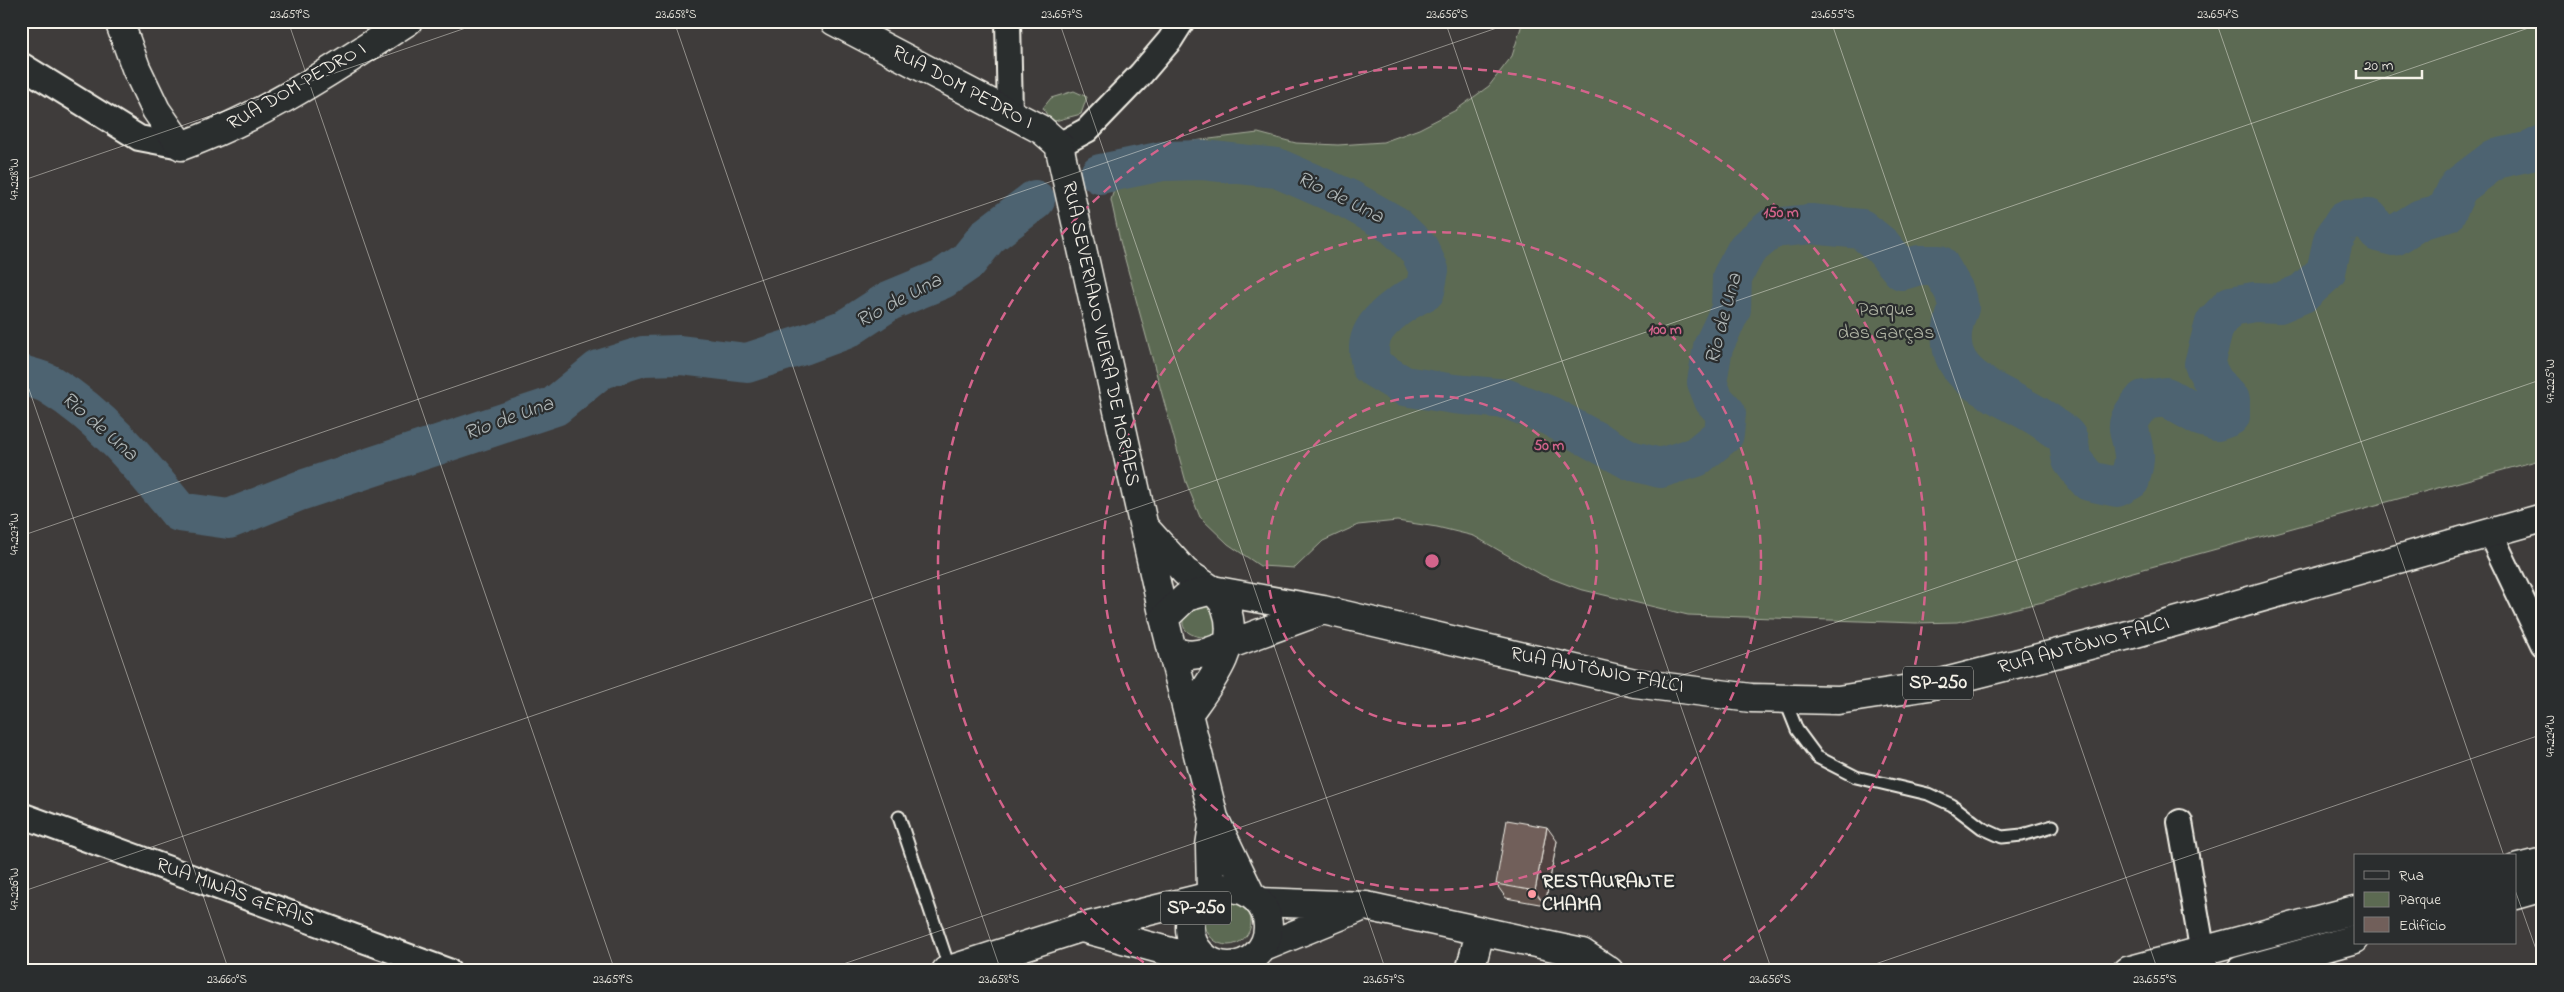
<svg xmlns="http://www.w3.org/2000/svg" width="2564" height="992" viewBox="0 0 2564 992" font-family="'Indie Flower',sans-serif">
<style>
.green{fill:#5c6a52;stroke:#a8ae9d}
.lines{fill:none;stroke-linecap:round;stroke-linejoin:round}
.river{stroke:#4d6371;stroke-width:40}
.service-casing{stroke:#f4f1e8;stroke-width:15}
.minor-casing{stroke:#f4f1e8;stroke-width:28}
.tertiary-casing{stroke:#f4f1e8;stroke-width:31}
.secondary-casing{stroke:#f4f1e8;stroke-width:31}
.primary-casing{stroke:#f4f1e8;stroke-width:31}
.service{stroke:#2a2d2e;stroke-width:11}
.minor{stroke:#2a2d2e;stroke-width:24}
.tertiary{stroke:#2a2d2e;stroke-width:28}
.secondary{stroke:#2a2d2e;stroke-width:28}
.primary{stroke:#2a2d2e;stroke-width:28}
.wall{fill:#61524d;stroke:#f4f1e8}
.shaded-wall{fill:#4f423f;stroke:#f4f1e8}
.building{fill:#715f5a;stroke:#f4f1e8}
.ticks{fill:none;stroke:#f4f1e8;stroke-width:1;stroke-opacity:0.45}
.ring{fill:none;stroke:#d4648c;stroke-width:2.5;stroke-dasharray:9 6}
.poi-dot{fill:#ff9aa2;stroke:#2a2d2e;stroke-width:2}
.labels{text-anchor:middle;dominant-baseline:central;stroke-width:4.5;stroke-linejoin:round;paint-order:stroke}
.shield{fill:#2a2d2e;stroke:#b7b6b0;stroke-width:1}
.shield-label{font-size:19px;font-weight:bold;fill:#f4f1e8}
.street-label{font-size:20px;fill:#f4f1e8;stroke:#2a2d2e}
.park-label{font-size:20px;fill:#b0b4a4;stroke:#2a2d2e}
.poi-label{font-size:20px;font-weight:bold;fill:#f4f1e8;stroke:#2a2d2e;text-anchor:start}
.water-label{font-size:21px;font-style:italic;fill:#b1b8b8;stroke:#2a2d2e}
.centre{fill:#d4648c;stroke:#2a2d2e;stroke-width:2.5}
.ring-label{font-size:15px;text-anchor:middle;font-weight:bold;fill:#d4648c;stroke:#2a2d2e;stroke-width:4.5;stroke-linejoin:round;paint-order:stroke}
.neatline{fill:none;stroke:#f4f1e8;stroke-width:2}
.ticks-label{font-size:12px;text-anchor:middle;fill:#f4f1e8}
</style>
<rect width="100%" height="100%" fill="#3f3c3b"/>
<filter id="ink" filterUnits="userSpaceOnUse"><feTurbulence type="fractalNoise" baseFrequency=".02" numOctaves="2"/><feDisplacementMap in="SourceGraphic" scale="10" xChannelSelector="R" yChannelSelector="G"/><feConvolveMatrix kernelMatrix="1 2 1 2 8 2 1 2 1" color-interpolation-filters="sRGB"/></filter>
<g filter="url(#ink)">
<!-- green -->
<path class="green" d="M 1523,21 L 2543,21 L 2543,459 L 2122,575 L 2043,602 L 1957,622 L 1916,623 L 1688,615 L 1579,589 L 1542,575 L 1474,536 L 1437,527 L 1397,521 L 1358,525 L 1323,541 L 1295,568 L 1260,566 L 1228,544 L 1200,517 L 1186,482 L 1120,241 L 1111,200 L 1123,154 L 1161,145 L 1258,133 L 1296,143 L 1338,145 L 1383,142 L 1419,129 L 1456,110 L 1489,86 L 1512,56 Z
M 1074,91 L 1087,97 L 1081,114 L 1051,122 L 1043,108 L 1051,98 Z
M 1204,601 L 1220,610 L 1216,634 C 1202,642 1175,633 1185,615 C 1188,610 1199,605 1204,601 Z
M1205 922a23 23 0 1 1 46 0a23 23 0 1 1-46 0Z"/>
<g class="lines">
<!-- river -->
<path class="river" d="M 1100,174 L 1163,161 L 1203,160 L 1277,168 L 1348,199 L 1394,225 L 1419,249 L 1429,270 L 1425,291 C 1406,300 1370,321 1369,347 C 1369,353 1370,360 1371,366 L 1404,386 L 1454,394 L 1507,399 L 1550,416 L 1630,460 L 1660,468 L 1696,457 L 1724,434 L 1726,413 L 1714,400 L 1707,382 L 1713,347 L 1731,309 L 1732,277 L 1747,249 L 1772,228 L 1811,224 L 1861,229 L 1882,246 L 1902,270 L 1919,265 L 1939,265 L 1954,291 L 1959,308 C 1927,383 2008,391 2052,426 C 2056,429 2064,433 2067,438 C 2071,444 2069,454 2072,460 C 2077,467 2083,474 2089,481 L 2117,487 L 2130,480 C 2131,472 2135,463 2134,455 C 2131,424 2120,429 2144,400 L 2166,397 L 2200,416 L 2217,421 L 2230,416 L 2230,400 L 2214,383 L 2204,364 L 2215,323 L 2231,306 L 2254,302 L 2279,303 L 2303,293 L 2326,272 L 2333,240 L 2346,220 L 2369,219 L 2378,232 L 2394,236 L 2421,219 L 2446,213 L 2458,187 L 2495,159 L 2531,151 L 2543,145
M 21,375 C 31,378 42,380 50,385 C 103,417 141,465 179,512 L 229,519 L 299,491 L 555,406 L 599,370 L 643,356 L 680,355 L 747,363 L 803,345 L 846,329 L 889,301 L 942,279 L 968,261 L 988,236 L 1035,200"/>
<!-- service casing -->
<g class="service-casing">
<path id="service" d="M 1785,700 L 1797,730 L 1817,757 L 1856,777 L 1928,794 L 1952,805 L 1982,828 L 2002,837 L 2022,835 L 2053,826
M 899,817 L 950,970"/>
</g>
<!-- minor casing -->
<g class="minor-casing">
<path id="minor" d="M 1008,21 L 1010,114
M 21,65 L 139,138 L 181,146
M 1059,145 L 1087,130 L 1141,74 L 1170,40 L 1182,21
M 2490,533 L 2543,644
M 21,815 L 448,971
M 2180,822 L 2206,971
M 1231,971 L 1232,967"/>
</g>
<!-- tertiary casing -->
<g class="tertiary-casing">
<path id="tertiary" d="M 119,21 L 136,68 L 156,110 L 181,146 C 264,117 335,68 408,21
M 834,21 L 1042,130 L 1059,145 L 1164,618
M 1145,528 L 1185,572 L 1212,590"/>
</g>
<!-- secondary casing -->
<g class="secondary-casing">
<path id="secondary" d="M 2515,869 L 2543,862
M 2515,895 L 2543,887
M 1259,902 L 1366,906 L 1582,953 L 1609,971
M 1264,947 L 1357,909
M 1470,971 L 1480,932
M 2127,971 L 2355,910
M 2240,971 L 2355,939"/>
</g>
<!-- primary casing -->
<g class="primary-casing">
<path id="primary" d="M 1173,652 L 1190,655 L 1206,653 L 1323,610
M 1188,714 C 1209,684 1241,647 1226,608 C 1224,601 1217,595 1212,590
M1190 927a39 39 0 1 1 78 0a39 39 0 1 1-78 0Z
M 1211,891 L 1210,846 L 1214,818
M 1250,893 L 1214,818 L 1164,618 L 1186,597 L 1212,590 L 1323,610 L 1635,683 L 1751,698 L 1838,700 L 1929,686 L 2125,636 L 2543,518
M 1082,928 L 1208,962
M 946,971 L 1080,928 L 1202,898"/>
</g>
<!-- service -->
<use href="#service" class="service"/>
<!-- minor -->
<use href="#minor" class="minor"/>
<!-- tertiary -->
<use href="#tertiary" class="tertiary"/>
<!-- secondary -->
<use href="#secondary" class="secondary"/>
<!-- primary -->
<use href="#primary" class="primary"/>
</g>
<!-- wall -->
<path class="wall" d="M 1557,841 L 1545,905 L 1506,898 L 1496,884 Z"/>
<!-- shaded-wall -->
<path class="shaded-wall" d="M 1547,827 L 1557,841 L 1545,905 L 1535,891 Z"/>
<!-- building -->
<path class="building" d="M 1507,820 L 1547,827 L 1535,891 L 1496,884 Z"/>
</g>
<!-- ticks -->
<path class="ticks" d="M 288,21 L 615,971M 674,21 L 1001,971M 1059,21 L 1386,971M 1445,21 L 1772,971M 1831,21 L 2158,971M 2216,21 L 2504,856M 21,181 L 486,21M 21,366 L 229,971M 21,536 L 1517,21M 2515,890 L 2543,969M 21,892 L 2543,23M 823,971 L 2543,379M 1855,971 L 2543,734"/>
<!-- distance rings -->
<g class="ring">
<circle cx="1432" cy="561" r="165"/>
<circle cx="1432" cy="561" r="329"/>
<path d="M1156 971A494 494 0 1 1 1708 971"/>
</g>
<!-- markers -->
<circle class="poi-dot" cx="1532" cy="894" r="5"/>
<g class="labels">
<!-- shield labels -->
<g class="shield">
<rect x="1903" y="666.5" width="70" height="33" rx="4"/>
<rect x="1161" y="891.5" width="70" height="33" rx="4"/>
</g>
<g class="shield-label">
<text x="1938" y="683">SP-250</text>
<text x="1196" y="908">SP-250</text>
</g>
<!-- street labels -->
<g class="street-label">
<text transform="translate(297 87) rotate(-30)">RUA DOM PEDRO I</text>
<text transform="translate(962 88) rotate(28)">RUA DOM PEDRO I</text>
<text transform="translate(1100 334) rotate(78)">RUA SEVERIANO VIEIRA DE MORAES</text>
<text transform="translate(2084 646) rotate(-15)">RUA ANTÔNIO FALCI</text>
<text transform="translate(1597 671) rotate(11)">RUA ANTÔNIO FALCI</text>
<text transform="translate(235 893) rotate(20)">RUA MINAS GERAIS</text>
</g>
<!-- park labels -->
<g class="park-label">
<text x="1886" y="310">Parque<tspan x="1886" dy="23">das Garças</tspan></text>
</g>
<!-- poi labels -->
<g class="poi-label">
<text x="1542" y="882">RESTAURANTE<tspan x="1542" dy="23">CHAMA</tspan></text>
</g>
<!-- water labels -->
<g class="water-label">
<text transform="translate(1340 198) rotate(26)">Rio de Una</text>
<text transform="translate(899 301) rotate(-28)">Rio de Una</text>
<text transform="translate(1724 319) rotate(-75)">Rio de Una</text>
<text transform="translate(509 419) rotate(-20)">Rio de Una</text>
<text transform="translate(99 427) rotate(41)">Rio de Una</text>
</g>
</g>
<circle cx="1432" cy="561" r="8" class="centre"/>
<g class="ring-label">
<text x="1781" y="217">150 m</text>
<text x="1665" y="334">100 m</text>
<text x="1549" y="450">50 m</text>
</g>
<!-- margin -->
<rect width="2564" height="992" fill="none" stroke="#2a2d2e" stroke-width="55"/>
<!-- legend -->
<rect x="2354" y="854" width="162" height="90" fill="#2a2d2e" stroke="#7b7b78"/>
<rect x="2364" y="871" width="25" height="8" fill="#2a2d2e" stroke="#7b7b78"/>
<text x="2399" y="880" font-size="15" fill="#f4f1e8">Rua</text>
<rect x="2364" y="892" width="25" height="15" fill="#5c6a52" stroke="#7b7b78"/>
<text x="2399" y="904" font-size="15" fill="#f4f1e8">Parque</text>
<rect x="2364" y="917" width="25" height="15" fill="#715f5a" stroke="#7b7b78"/>
<text x="2399" y="930" font-size="15" fill="#f4f1e8">Edifício</text>
<!-- scale -->
<path d="M2356 70v8h66v-8" fill="none" stroke="#f4f1e8" stroke-width="2.5"/>
<text x="2364" y="70" font-size="15" fill="#f4f1e8" stroke="#2a2d2e" stroke-width="4" paint-order="stroke">20 m</text>
<rect x="28" y="28" width="2508" height="936" class="neatline"/>
<g class="ticks-label">
<text x="290" y="18">23.659°S</text>
<text x="676" y="18">23.658°S</text>
<text x="1062" y="18">23.657°S</text>
<text x="1447" y="18">23.656°S</text>
<text x="1833" y="18">23.655°S</text>
<text x="2218" y="18">23.654°S</text>
<text transform="translate(14 179) rotate(-90)" y="4">47.228°W</text>
<text transform="translate(2550 381) rotate(-90)" y="4">47.225°W</text>
<text transform="translate(14 534) rotate(-90)" y="4">47.227°W</text>
<text transform="translate(2550 736) rotate(-90)" y="4">47.224°W</text>
<text transform="translate(14 889) rotate(-90)" y="4">47.226°W</text>
<text x="227" y="983">23.660°S</text>
<text x="613" y="983">23.659°S</text>
<text x="999" y="983">23.658°S</text>
<text x="1384" y="983">23.657°S</text>
<text x="1770" y="983">23.656°S</text>
<text x="2155" y="983">23.655°S</text>
</g>
</svg>
